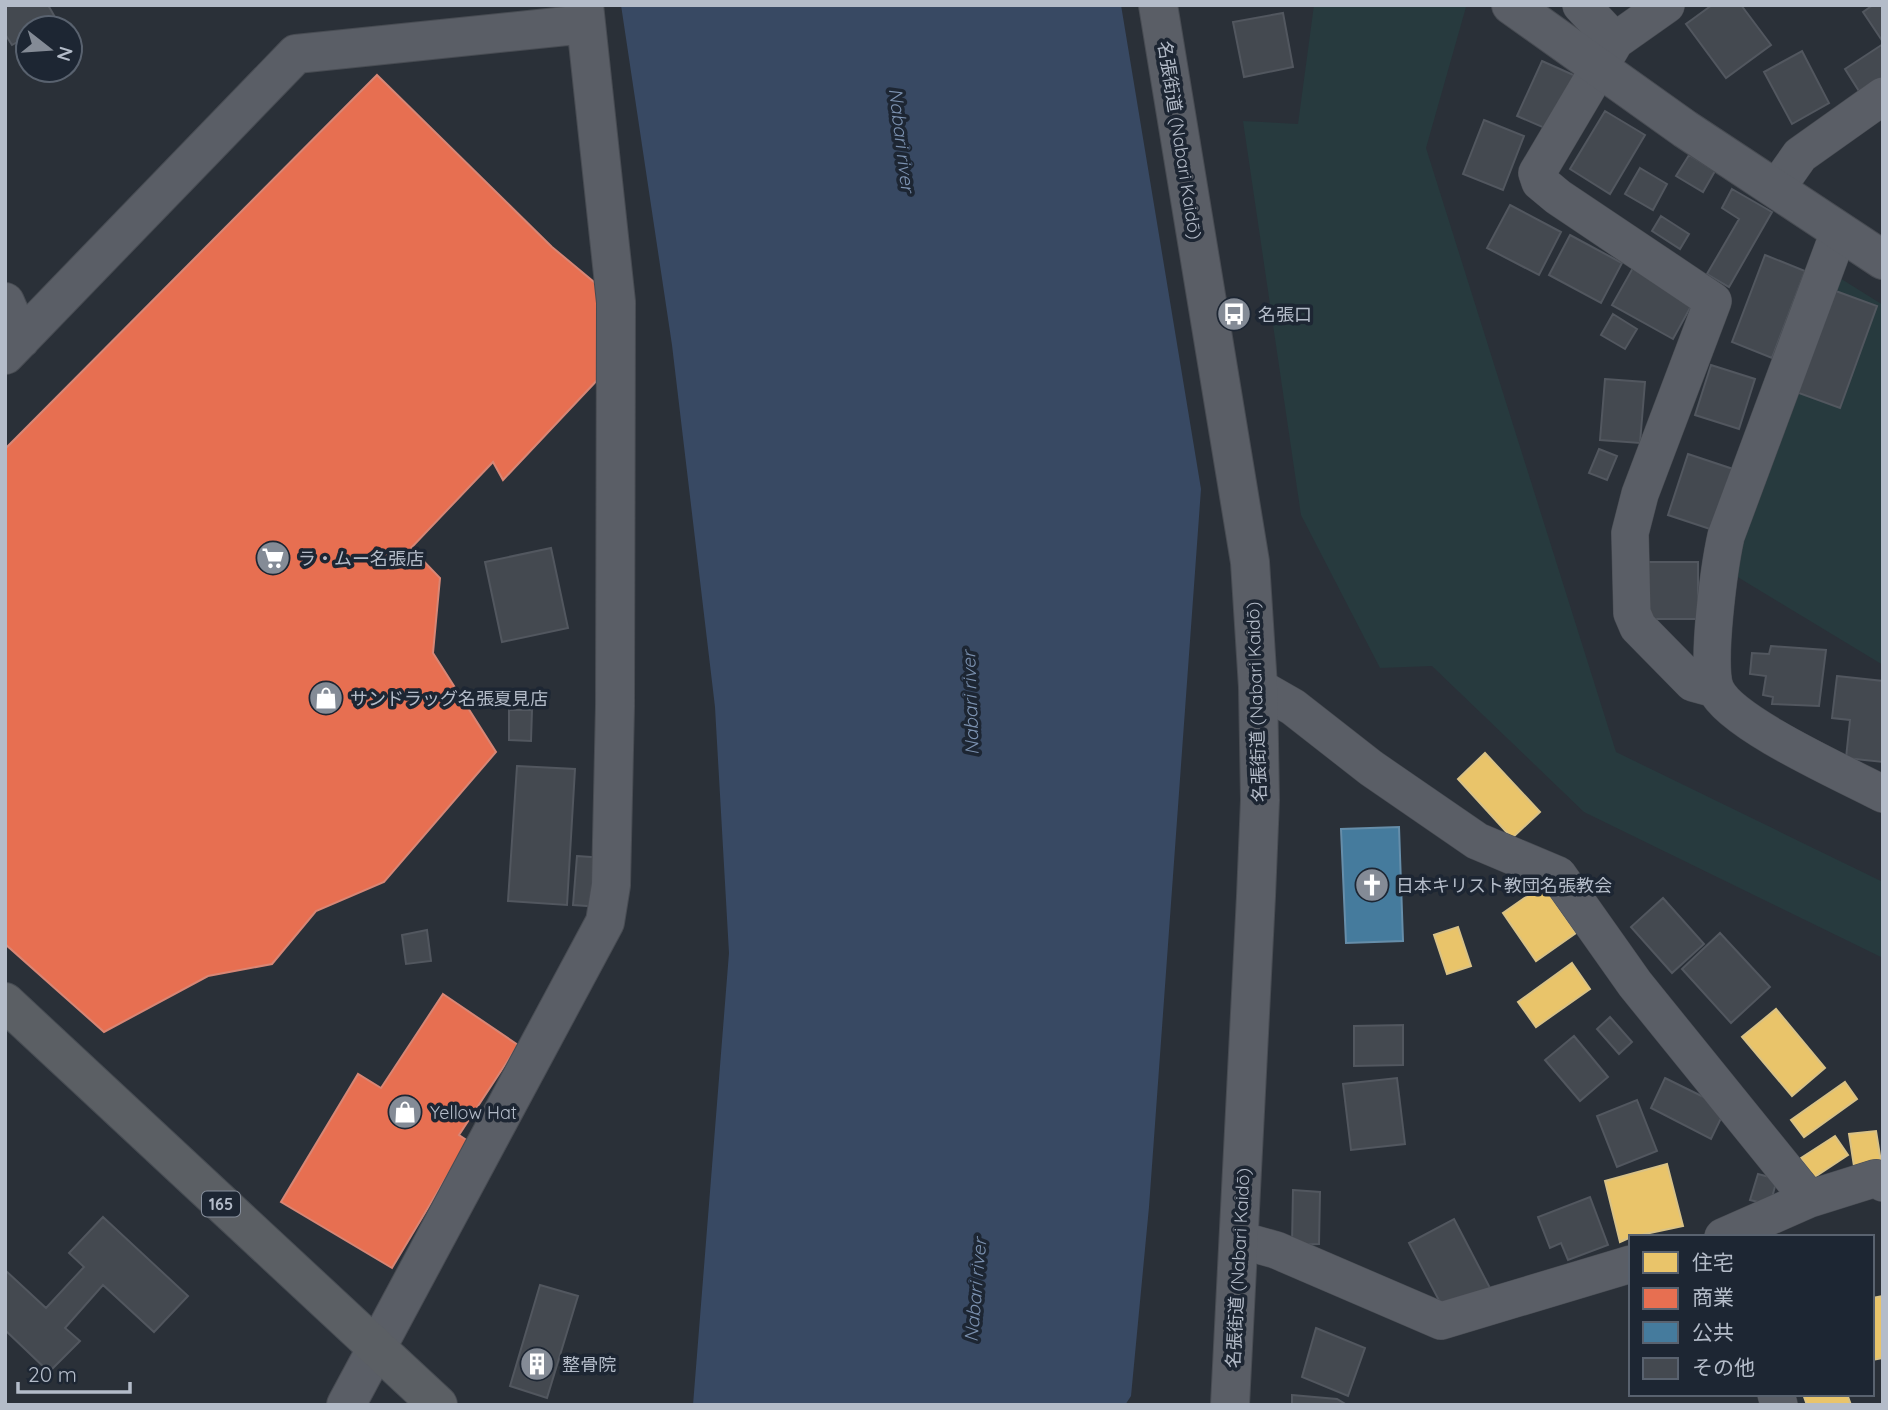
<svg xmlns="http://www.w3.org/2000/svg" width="1888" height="1410" viewBox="0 0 1888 1410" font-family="Quicksand,'Noto Sans JP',sans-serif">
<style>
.green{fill:#273a3e}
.water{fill:#384963}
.homes{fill:#e9c46a;stroke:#d9c286;stroke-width:2}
.shops{fill:#e76f51;stroke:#d88675;stroke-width:2}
.public{fill:#457b9d;stroke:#668eaa;stroke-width:2}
.building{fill:#444950;stroke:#52575f;stroke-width:2}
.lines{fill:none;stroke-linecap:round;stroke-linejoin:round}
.minor-casing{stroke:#484c53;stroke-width:38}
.tertiary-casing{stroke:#484c53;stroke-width:40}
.trunk-casing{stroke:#474c53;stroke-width:40}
.minor{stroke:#5a5e66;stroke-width:37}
.tertiary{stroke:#5a5e66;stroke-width:38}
.trunk{stroke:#5b5f64;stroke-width:38}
.labels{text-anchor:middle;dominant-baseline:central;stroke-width:7;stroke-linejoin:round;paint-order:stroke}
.shield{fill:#1d2633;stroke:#878f9c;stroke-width:2}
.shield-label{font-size:16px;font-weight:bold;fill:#b4bcc9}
.street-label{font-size:18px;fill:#b4bcc9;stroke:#1d2633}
.poi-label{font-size:18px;fill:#b4bcc9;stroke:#1d2633;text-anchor:start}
.water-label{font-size:19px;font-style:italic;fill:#7c92b1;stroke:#1d2633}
</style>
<rect width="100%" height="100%" fill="#2a3038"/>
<!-- green -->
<path class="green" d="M 1314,5 L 1466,7 L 1426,148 L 1616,752 L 1883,882 L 1883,958 L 1584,812 L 1432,666 L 1380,668 L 1301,515 L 1243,121 L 1298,124 Z
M 1835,275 L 1883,305 L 1883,665 L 1731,573 Z"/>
<!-- water -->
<path class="water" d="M 621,5 L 1121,5 L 1201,489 L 1149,1207 L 1131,1396 L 1125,1405 L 693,1405 L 729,953 L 715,707 L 672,345 Z"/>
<!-- homes -->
<path class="homes" d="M 1485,753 L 1540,812 L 1512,838 L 1458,779 Z
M 1543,885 L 1576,933 L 1536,961 L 1503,913 Z
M 1458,927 L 1471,966 L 1447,974 L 1434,935 Z
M 1572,963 L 1590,989 L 1536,1027 L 1518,1002 Z
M 1776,1009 L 1825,1068 L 1792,1096 L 1742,1037 Z
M 1845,1082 L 1857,1099 L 1804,1137 L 1791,1120 Z
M 1876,1131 L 1881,1162 L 1854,1166 L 1849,1134 Z
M 1835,1136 L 1848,1155 L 1813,1178 L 1801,1158 Z
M 1667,1164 L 1683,1226 L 1631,1237 L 1620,1242 L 1605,1181 Z
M 1883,1296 L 1883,1358 L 1872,1360 L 1872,1298 Z
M 1803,1394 L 1847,1394 L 1851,1405 L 1807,1405 Z"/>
<!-- shops -->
<path class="shops" d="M 377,75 L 552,247 L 606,292 L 602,375 L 503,480 L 493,462 L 411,548 L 440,578 L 433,653 L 496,752 L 384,882 L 316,911 L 272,964 L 208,976 L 104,1032 L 5,944 L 5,449 Z
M 443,994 L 518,1045 L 459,1135 L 468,1141 L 392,1268 L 281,1202 L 358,1074 L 381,1088 Z"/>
<!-- public -->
<path class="public" d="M 1399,827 L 1403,941 L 1346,943 L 1341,829 Z"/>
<!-- building -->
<path class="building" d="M 5,5 L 48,5 L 56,19 L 41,28 L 28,28 L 28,36 L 12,45 L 5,34 Z
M 1712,5 L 1741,5 L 1771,45 L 1726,78 L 1686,24 Z
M 1873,5 L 1883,5 L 1883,42 L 1863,12 Z
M 1283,13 L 1293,67 L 1244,77 L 1233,22 Z
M 1883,44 L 1883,87 L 1864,99 L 1845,69 Z
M 1802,51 L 1829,103 L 1792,124 L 1764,72 Z
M 1542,61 L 1578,77 L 1554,132 L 1517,116 Z
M 1605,111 L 1645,135 L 1610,194 L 1570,169 Z
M 1484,120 L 1524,136 L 1503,190 L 1463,174 Z
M 1689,155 L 1715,171 L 1703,192 L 1676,176 Z
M 1640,168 L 1667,184 L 1653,210 L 1625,194 Z
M 1732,189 L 1772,212 L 1729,287 L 1707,274 L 1739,219 L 1722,208 Z
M 1510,205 L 1561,232 L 1539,275 L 1487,248 Z
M 1661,216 L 1689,234 L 1680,249 L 1652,231 Z
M 1570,235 L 1622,263 L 1601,303 L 1549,275 Z
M 1765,255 L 1805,271 L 1772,358 L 1732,342 Z
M 1634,266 L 1695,299 L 1673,339 L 1612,305 Z
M 1833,290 L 1877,306 L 1840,408 L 1796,392 Z
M 1613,314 L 1637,329 L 1625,349 L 1601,335 Z
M 1711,365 L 1755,379 L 1739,429 L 1695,415 Z
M 1605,379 L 1645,382 L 1640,443 L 1600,440 Z
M 1599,449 L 1617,456 L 1607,480 L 1589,473 Z
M 1688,454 L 1733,469 L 1713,530 L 1668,515 Z
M 551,548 L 568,628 L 502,642 L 485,562 Z
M 1648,562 L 1698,562 L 1698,619 L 1647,619 Z
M 1771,646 L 1826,650 L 1819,706 L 1772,704 L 1773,697 L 1763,695 L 1766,676 L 1750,674 L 1752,653 L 1769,654 Z
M 1837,676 L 1883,681 L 1883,762 L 1846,758 L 1850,720 L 1832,718 Z
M 509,710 L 532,710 L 531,741 L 509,740 Z
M 517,766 L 575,769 L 567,905 L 508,901 Z
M 577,856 L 605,858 L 601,907 L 573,905 Z
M 1663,898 L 1704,944 L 1672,973 L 1631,927 Z
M 427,930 L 431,961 L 406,964 L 402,935 Z
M 1720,933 L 1770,987 L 1731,1023 L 1682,969 Z
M 1610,1017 L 1632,1042 L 1619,1054 L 1597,1029 Z
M 1403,1025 L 1403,1065 L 1354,1066 L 1354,1026 Z
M 1574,1036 L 1608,1077 L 1580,1101 L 1545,1060 Z
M 1397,1078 L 1405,1144 L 1351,1150 L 1343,1084 Z
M 1665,1078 L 1726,1108 L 1711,1139 L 1651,1108 Z
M 1637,1100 L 1657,1151 L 1617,1167 L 1597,1116 Z
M 1758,1174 L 1777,1179 L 1770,1205 L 1750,1200 Z
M 1293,1190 L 1320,1192 L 1319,1244 L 1292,1245 Z
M 1590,1197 L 1608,1245 L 1568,1260 L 1561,1243 L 1550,1248 L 1538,1217 Z
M 103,1217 L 188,1296 L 154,1332 L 103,1285 L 65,1328 L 80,1341 L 49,1372 L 5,1330 L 5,1270 L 46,1308 L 84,1267 L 69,1253 Z
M 1454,1219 L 1490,1288 L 1445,1312 L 1409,1243 Z
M 540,1285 L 578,1296 L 547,1398 L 510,1386 Z
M 1316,1328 L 1365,1348 L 1348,1396 L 1302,1377 Z
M 1292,1395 L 1337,1399 L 1347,1405 L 1292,1405 Z"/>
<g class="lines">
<!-- minor casing -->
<g class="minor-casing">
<path id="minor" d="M 1581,5 L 1615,41
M 1666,5 L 1615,41 L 1537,173 L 1540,182 L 1558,197 L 1713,301 L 1640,494 L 1630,533 L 1632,613 L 1638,627 L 1693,683 L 1715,689
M 1776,189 L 1800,155 L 1883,96
M 1839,232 L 1726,536 C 1720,563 1705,667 1716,690 C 1732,724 1847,775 1883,794
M 1258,687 L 1293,707 L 1371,768 L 1477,841 L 1558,875 L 1635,984 L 1809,1199
M 1723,1237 L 1809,1199 L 1876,1178 L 1883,1183
M 1240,1240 L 1276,1250 L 1441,1321 L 1631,1264
M 1776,1394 L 1779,1405"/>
</g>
<!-- tertiary casing -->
<g class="tertiary-casing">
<path id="tertiary" d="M 1158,5 L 1250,562 L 1258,687 L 1260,800 L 1256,896 L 1230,1405
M 1511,5 L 1685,129 L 1883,260
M 5,302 L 21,339
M 5,355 L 296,54 L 586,24
M 346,1405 L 605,922 L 611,885 L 615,706 L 616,302 L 584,5"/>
</g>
<!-- trunk casing -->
<g class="trunk-casing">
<path id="trunk" d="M 5,1002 L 438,1405"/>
</g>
<!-- minor -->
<use href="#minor" class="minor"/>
<!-- tertiary -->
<use href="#tertiary" class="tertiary"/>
<!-- trunk -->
<use href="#trunk" class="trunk"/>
</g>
<!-- icons -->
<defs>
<g id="bus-disc" transform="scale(1.75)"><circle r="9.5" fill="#848b96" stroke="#1d2633"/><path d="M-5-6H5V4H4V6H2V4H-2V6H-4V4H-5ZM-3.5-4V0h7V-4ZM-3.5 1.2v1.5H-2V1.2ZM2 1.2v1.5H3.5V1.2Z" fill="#fff"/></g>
<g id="supermarket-disc" transform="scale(1.75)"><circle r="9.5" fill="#848b96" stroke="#1d2633"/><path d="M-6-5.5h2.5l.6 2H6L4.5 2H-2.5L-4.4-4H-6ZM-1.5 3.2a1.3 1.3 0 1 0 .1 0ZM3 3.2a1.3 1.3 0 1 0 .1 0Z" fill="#fff"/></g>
<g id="shop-disc" transform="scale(1.75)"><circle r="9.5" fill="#848b96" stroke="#1d2633"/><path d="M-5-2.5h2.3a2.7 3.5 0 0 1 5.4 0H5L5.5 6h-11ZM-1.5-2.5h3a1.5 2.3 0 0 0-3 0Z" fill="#fff"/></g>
<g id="church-disc" transform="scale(1.75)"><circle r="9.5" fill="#848b96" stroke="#1d2633"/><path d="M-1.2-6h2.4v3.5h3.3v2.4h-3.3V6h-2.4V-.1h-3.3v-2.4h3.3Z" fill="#fff"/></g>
<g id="building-disc" transform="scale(1.75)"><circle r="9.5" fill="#848b96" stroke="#1d2633"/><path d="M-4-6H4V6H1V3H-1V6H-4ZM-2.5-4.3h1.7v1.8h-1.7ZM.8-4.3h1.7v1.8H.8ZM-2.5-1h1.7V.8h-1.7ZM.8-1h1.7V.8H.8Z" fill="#fff"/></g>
</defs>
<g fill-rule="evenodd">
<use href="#bus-disc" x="1234" y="314"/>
<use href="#supermarket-disc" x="273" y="558"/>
<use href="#shop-disc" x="326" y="698"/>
<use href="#church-disc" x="1372" y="885"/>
<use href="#shop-disc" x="405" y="1112"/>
<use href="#building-disc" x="537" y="1364"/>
</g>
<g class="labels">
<!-- shield labels -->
<rect class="shield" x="202" y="1191.5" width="38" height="25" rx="5"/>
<g class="shield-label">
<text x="221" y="1204">165</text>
</g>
<!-- street labels -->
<g class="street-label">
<text transform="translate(1180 140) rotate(81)">名張街道 (Nabari Kaidō)</text>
<text transform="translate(1256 702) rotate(-92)">名張街道 (Nabari Kaidō)</text>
<text transform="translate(1238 1268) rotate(-87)">名張街道 (Nabari Kaidō)</text>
</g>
<!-- poi labels -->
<g class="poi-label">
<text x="1258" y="314">名張口</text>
<text x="298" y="558">ラ・ムー名張店</text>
<text x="350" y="698">サンドラッグ名張夏見店</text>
<text x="1396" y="885">日本キリスト教団名張教会</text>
<text x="430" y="1112">Yellow Hat</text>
<text x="562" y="1364">整骨院</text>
</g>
<!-- water labels -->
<g class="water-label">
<text transform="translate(902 140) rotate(83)">Nabari river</text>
<text transform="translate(970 703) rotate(-92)">Nabari river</text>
<text transform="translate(975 1290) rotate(-85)">Nabari river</text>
</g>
</g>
<!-- border -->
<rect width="1888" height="1410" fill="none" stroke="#b4bcc9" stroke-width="14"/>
<!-- legend -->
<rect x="1629" y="1235" width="245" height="161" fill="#1d2633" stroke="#59626f" stroke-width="2"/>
<rect x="1643" y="1252" width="35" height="21" fill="#e9c46a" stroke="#59626f" stroke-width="2"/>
<text x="1692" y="1270" font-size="21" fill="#b4bcc9">住宅</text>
<rect x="1643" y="1288" width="35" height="21" fill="#e76f51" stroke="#59626f" stroke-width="2"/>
<text x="1692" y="1305" font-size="21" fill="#b4bcc9">商業</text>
<rect x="1643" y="1322" width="35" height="21" fill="#457b9d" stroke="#59626f" stroke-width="2"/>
<text x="1692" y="1340" font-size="21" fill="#b4bcc9">公共</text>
<rect x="1643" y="1358" width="35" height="21" fill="#444950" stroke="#59626f" stroke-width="2"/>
<text x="1692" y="1375" font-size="21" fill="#b4bcc9">その他</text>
<!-- north arrow -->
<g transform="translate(49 49) rotate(107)"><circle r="33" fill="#1d2633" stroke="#59626f" stroke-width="2"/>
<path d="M0-5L12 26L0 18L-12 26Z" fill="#848b96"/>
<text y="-10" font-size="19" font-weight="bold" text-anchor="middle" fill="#b4bcc9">N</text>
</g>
<!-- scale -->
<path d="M18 1382v10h112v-10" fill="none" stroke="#b4bcc9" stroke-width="3.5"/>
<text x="28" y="1382" font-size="21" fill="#b4bcc9" stroke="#1d2633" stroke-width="5" paint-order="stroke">20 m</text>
</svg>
